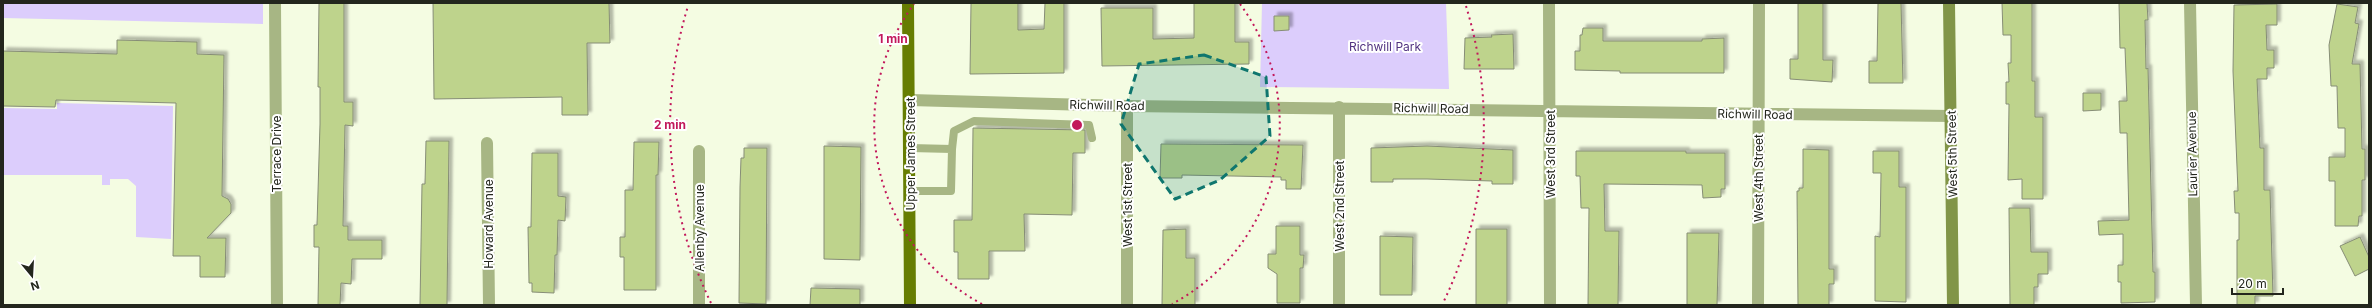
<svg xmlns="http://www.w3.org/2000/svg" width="2372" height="308" viewBox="0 0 2372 308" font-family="Inter,sans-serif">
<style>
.green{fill:#dccdfc}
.building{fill:#bed38c;stroke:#868d76;filter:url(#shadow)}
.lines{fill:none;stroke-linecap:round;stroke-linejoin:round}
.service{stroke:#a7b684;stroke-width:8}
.minor{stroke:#a7b684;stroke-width:12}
.secondary{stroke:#819548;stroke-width:12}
.primary{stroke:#667d02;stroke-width:12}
.marked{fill:#0f766e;fill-opacity:0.2;stroke:#0f766e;stroke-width:3;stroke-dasharray:8 5;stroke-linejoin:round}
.ring{fill:none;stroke:#c2185b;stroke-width:2;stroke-dasharray:2 4}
.labels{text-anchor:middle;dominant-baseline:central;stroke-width:4;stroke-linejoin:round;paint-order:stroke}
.park-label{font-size:12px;fill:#523380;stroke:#fff}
.street-label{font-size:12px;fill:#23261d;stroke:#fff}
.centre{fill:#c2185b;stroke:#fff;stroke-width:2}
.ring-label{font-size:12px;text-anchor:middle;font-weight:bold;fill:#c2185b;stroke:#fff;stroke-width:4;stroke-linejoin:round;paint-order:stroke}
</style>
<defs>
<filter id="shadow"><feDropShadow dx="3.5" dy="-3.5" stdDeviation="1" flood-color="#0004"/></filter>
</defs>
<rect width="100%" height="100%" fill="#f4fce2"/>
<!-- green -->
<path class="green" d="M 3,3 L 263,3 L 263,24 L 3,18 Z
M 1262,3 L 1446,3 L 1449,89 L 1260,87 Z
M 57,103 L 173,106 L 171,239 L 136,237 L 136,186 L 128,179 L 110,179 L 110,185 L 102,185 L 102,175 L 3,175 L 3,108 L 57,109 Z"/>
<!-- building -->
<path class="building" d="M 319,3 L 344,3 L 344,102 L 353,102 L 353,126 L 345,125 L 343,226 L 348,226 L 348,240 L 382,240 L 382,259 L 352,259 L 351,284 L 341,283 L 340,305 L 318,305 L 319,247 L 314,247 L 314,225 L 317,225 L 320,124 L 320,87 L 318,87 Z
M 433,3 L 609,3 L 610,43 L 587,43 L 588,115 L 562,115 L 562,97 L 434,99 Z
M 971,3 L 1018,3 L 1018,30 L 1044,29 L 1045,3 L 1064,3 L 1064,73 L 970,74 Z
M 1194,3 L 1235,3 L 1235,42 L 1249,42 L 1249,64 L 1102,66 L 1101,8 L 1153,8 L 1153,39 L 1194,38 Z
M 1798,3 L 1823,3 L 1823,60 L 1833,60 L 1832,82 L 1790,79 L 1790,59 L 1798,59 Z
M 1878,3 L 1901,3 L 1903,83 L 1869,83 L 1869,61 L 1877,61 Z
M 2002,3 L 2032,3 L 2032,81 L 2035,81 L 2035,117 L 2043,117 L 2043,199 L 2022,199 L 2022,179 L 2008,180 L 2009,104 L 2006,104 L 2006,82 L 2009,82 L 2008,63 L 2011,63 L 2011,35 L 2003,35 Z
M 2119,3 L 2147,3 L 2148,20 L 2145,20 L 2146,69 L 2148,68 L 2153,272 L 2155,272 L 2155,302 L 2121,303 L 2121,282 L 2118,282 L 2118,265 L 2123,265 L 2123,234 L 2099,235 L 2098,221 L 2129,220 L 2127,133 L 2120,133 L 2119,101 L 2127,101 L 2125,48 L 2120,48 Z
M 2277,4 L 2277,25 L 2266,25 L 2267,50 L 2274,50 L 2274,68 L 2267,68 L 2267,79 L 2257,79 L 2260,148 L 2264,148 L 2264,190 L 2270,190 L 2273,296 L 2255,296 L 2255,305 L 2237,305 L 2237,240 L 2239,240 L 2239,213 L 2235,213 L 2234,191 L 2238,191 L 2233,71 L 2234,5 Z
M 2337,4 L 2358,7 L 2355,23 L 2359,24 L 2352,64 L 2360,64 L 2362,149 L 2365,149 L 2365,180 L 2362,180 L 2362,216 L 2359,216 L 2358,226 L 2335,226 L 2335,181 L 2329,181 L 2329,157 L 2345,157 L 2345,128 L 2338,128 L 2337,86 L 2331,86 L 2329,45 Z
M 1274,16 L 1289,16 L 1289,30 L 1274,31 Z
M 1583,28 L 1603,28 L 1603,41 L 1702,41 L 1702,39 L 1724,38 L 1724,73 L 1620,73 L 1620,71 L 1575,70 L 1575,51 L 1580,51 L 1580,35 L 1582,35 Z
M 1513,34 L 1514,69 L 1464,69 L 1465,38 L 1492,37 L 1491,35 Z
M 117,40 L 197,42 L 197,54 L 224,55 L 222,196 L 228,199 L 231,204 L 231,213 L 207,238 L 226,238 L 225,277 L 200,277 L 200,256 L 173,256 L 176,103 L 56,100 L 55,107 L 3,106 L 3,51 L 117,54 Z
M 2083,93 L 2101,93 L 2101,110 L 2083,111 Z
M 973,128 L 1085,130 L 1085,153 L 1073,153 L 1072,215 L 1024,214 L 1025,251 L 989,251 L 989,279 L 958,279 L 958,252 L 954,252 L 954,220 L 972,220 Z
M 426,141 L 449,141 L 447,305 L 420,305 L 422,184 L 425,184 Z
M 634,142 L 659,142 L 658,175 L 656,175 L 656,290 L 624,290 L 624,257 L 620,257 L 620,237 L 625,237 L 625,190 L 633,190 Z
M 1161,144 L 1303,145 L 1301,189 L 1286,189 L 1286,180 L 1281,180 L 1281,177 L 1182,175 L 1182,178 L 1160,178 Z
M 824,146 L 861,147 L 860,260 L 824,259 Z
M 1427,146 L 1513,150 L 1513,184 L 1492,184 L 1492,181 L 1427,179 L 1393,179 L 1393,182 L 1371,182 L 1371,148 Z
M 744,148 L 767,148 L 766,304 L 739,303 L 740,187 L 741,158 L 744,158 Z
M 1803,149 L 1829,150 L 1829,269 L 1834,269 L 1834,284 L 1829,284 L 1829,305 L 1798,305 L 1797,191 L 1799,191 L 1799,188 L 1803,188 Z
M 1576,151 L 1686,151 L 1686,153 L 1725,153 L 1725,189 L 1721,189 L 1721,197 L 1703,198 L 1702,185 L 1604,184 L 1605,231 L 1619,231 L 1618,305 L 1588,305 L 1589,208 L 1581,208 L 1580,176 L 1576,176 Z
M 1873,151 L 1899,151 L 1899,187 L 1906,187 L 1906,302 L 1875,301 L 1875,236 L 1880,237 L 1881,173 L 1873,173 Z
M 532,153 L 558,153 L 558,196 L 566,197 L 565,221 L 558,220 L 557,255 L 555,255 L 554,293 L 532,292 L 532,283 L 529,283 L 528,227 L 531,227 Z
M 2009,208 L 2030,208 L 2031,252 L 2048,252 L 2048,274 L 2038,274 L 2038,287 L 2034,287 L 2034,305 L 2010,305 Z
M 1276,226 L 1300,226 L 1300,255 L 1304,255 L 1303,268 L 1300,268 L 1300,303 L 1277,303 L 1277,274 L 1268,268 L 1268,254 L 1276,254 Z
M 1186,229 L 1186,258 L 1195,258 L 1195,305 L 1162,305 L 1163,230 Z
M 1476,229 L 1507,229 L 1507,305 L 1476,305 Z
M 1687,233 L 1719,233 L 1717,305 L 1687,305 Z
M 1380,236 L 1413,237 L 1412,295 L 1380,295 Z
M 2360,237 L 2369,257 L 2369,269 L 2355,276 L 2340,246 Z
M 811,288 L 860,289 L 860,305 L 810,305 Z"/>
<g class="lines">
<!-- service -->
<path class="service" d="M 910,148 L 952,149 L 951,191 L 910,191
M 952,149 L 954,131 L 974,121 L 1089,125 L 1092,138"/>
<!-- minor -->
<path class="minor" d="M 275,3 L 277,305
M 1549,3 L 1550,305
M 2190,3 L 2196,305
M 910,100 L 1127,106 L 1952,116
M 1127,106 L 1127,305
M 1339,107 L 1339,305
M 487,143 L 489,305
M 699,151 L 699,305
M 1758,305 L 1759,3"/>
<!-- secondary -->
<path class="secondary" d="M 1949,3 L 1953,305"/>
<!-- primary -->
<path class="primary" d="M 908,3 L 910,305"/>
</g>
<!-- marked area -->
<path class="marked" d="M 1204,55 L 1266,77 L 1270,136 L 1220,180 L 1175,199 L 1121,124 L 1139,64 Z"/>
<!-- distance rings -->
<g class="ring">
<path d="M982 304A203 203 0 0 1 914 4M1240 4A203 203 0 0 1 1172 304"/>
<path d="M711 303A407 407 0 0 1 688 6M1466 6A407 407 0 0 1 1443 303"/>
</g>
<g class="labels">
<!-- park labels -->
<g class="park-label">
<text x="1385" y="46">Richwill Park</text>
</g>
<!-- street labels -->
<g class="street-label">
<text transform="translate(1107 105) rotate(1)">Richwill Road</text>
<text transform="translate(1431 108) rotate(1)">Richwill Road</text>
<text transform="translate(1755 114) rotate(1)">Richwill Road</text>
<text transform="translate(276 154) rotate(-90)">Terrace Drive</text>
<text transform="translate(910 154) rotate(-90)">Upper James Street</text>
<text transform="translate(1550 154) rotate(-90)">West 3rd Street</text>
<text transform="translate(1952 154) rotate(-91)">West 5th Street</text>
<text transform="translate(2192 154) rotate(-91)">Laurier Avenue</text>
<text transform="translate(1758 178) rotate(-90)">West 4th Street</text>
<text transform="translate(1127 205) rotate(-90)">West 1st Street</text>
<text transform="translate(1339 206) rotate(-90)">West 2nd Street</text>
<text transform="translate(488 224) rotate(-90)">Howard Avenue</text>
<text transform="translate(699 228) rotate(-90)">Allenby Avenue</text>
</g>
</g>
<circle cx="1077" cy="125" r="6" class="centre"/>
<g class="ring-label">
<text x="893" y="43">1 min</text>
<text x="670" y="129">2 min</text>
</g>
<!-- border -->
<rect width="2372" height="308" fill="none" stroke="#23261d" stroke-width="8"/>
<!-- north arrow -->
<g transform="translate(32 276) rotate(162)" stroke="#ffffff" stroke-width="3" paint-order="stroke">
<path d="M0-3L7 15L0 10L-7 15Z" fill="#23261d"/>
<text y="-6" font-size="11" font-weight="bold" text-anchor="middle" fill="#23261d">N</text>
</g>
<!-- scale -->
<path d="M2232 288v6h51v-6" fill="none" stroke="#23261d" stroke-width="2"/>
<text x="2238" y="288" font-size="12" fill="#23261d" stroke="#ffffff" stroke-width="3" paint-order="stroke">20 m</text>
</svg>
